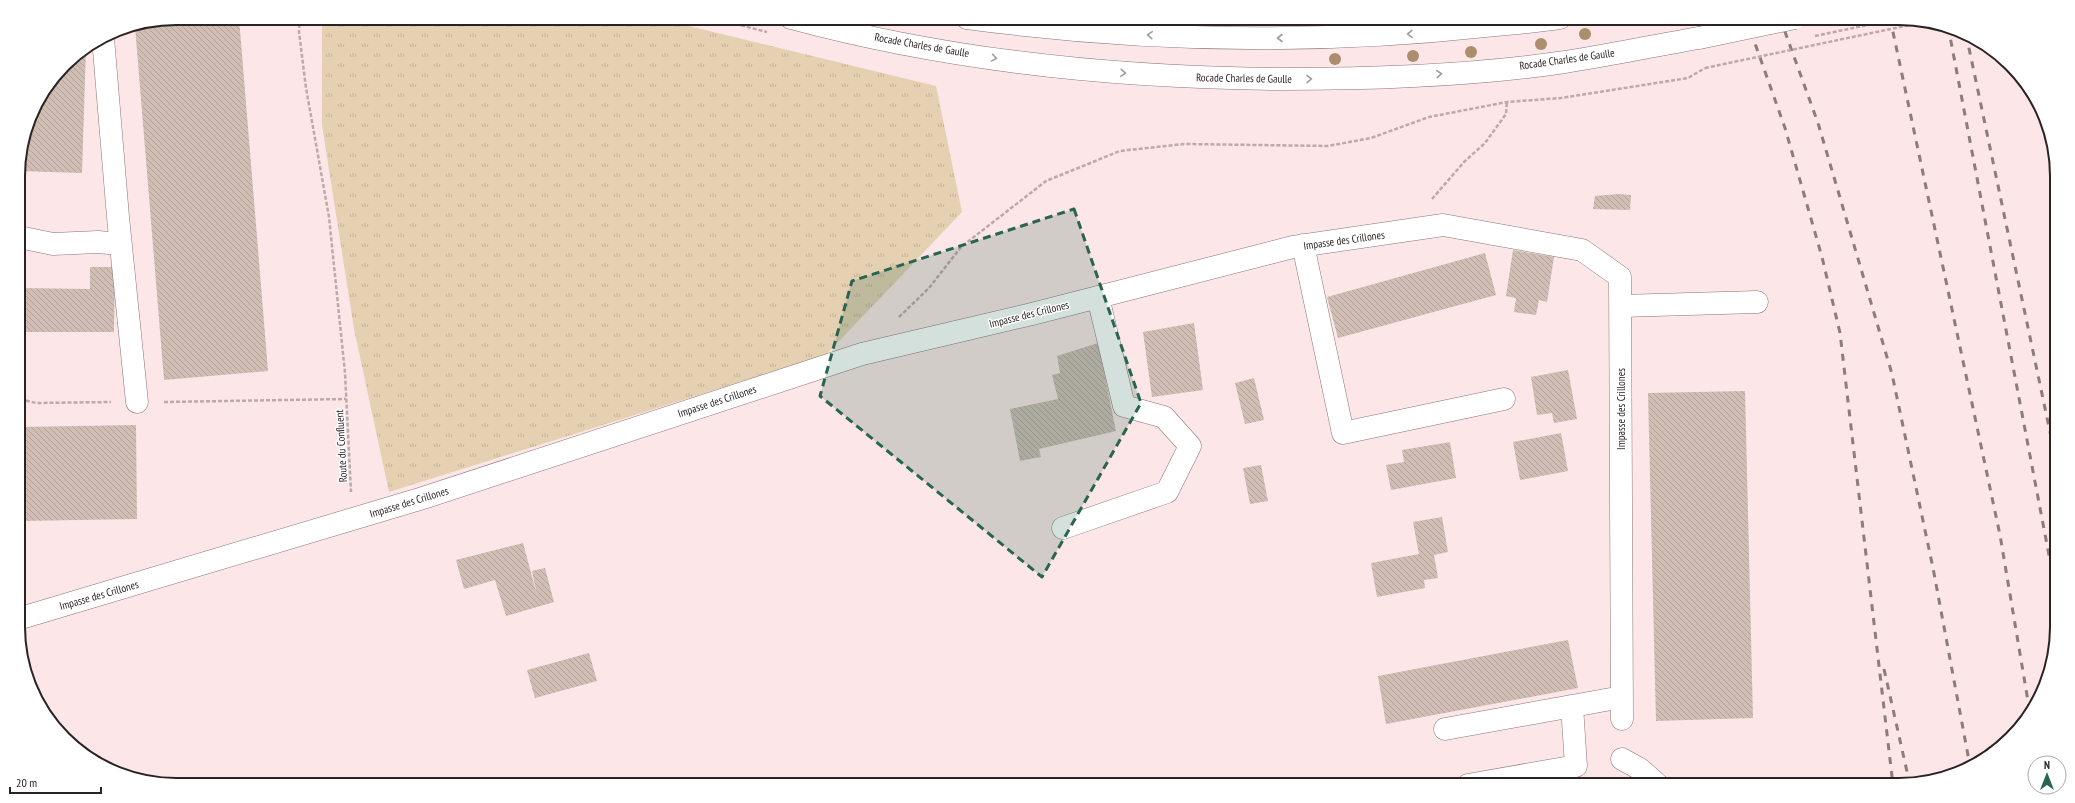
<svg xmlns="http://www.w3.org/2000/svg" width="2075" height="803" viewBox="0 0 2075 803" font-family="'PT Sans Narrow',sans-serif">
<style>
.grass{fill:url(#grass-tufts)}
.building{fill:url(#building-back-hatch)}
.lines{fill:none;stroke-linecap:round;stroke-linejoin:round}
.minor-casing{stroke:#897475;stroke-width:23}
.major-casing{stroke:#897475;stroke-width:23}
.path{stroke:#bcaaab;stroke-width:2.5;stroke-dasharray:4 2;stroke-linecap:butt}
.minor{stroke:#fff;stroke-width:22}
.major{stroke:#fff;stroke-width:22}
.rail{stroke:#8b7c7d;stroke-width:3;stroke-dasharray:7 7;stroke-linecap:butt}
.major-bridge-casing{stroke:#897475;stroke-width:23;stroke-linecap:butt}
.path-bridge{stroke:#bcaaab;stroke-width:2.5;stroke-dasharray:4 2;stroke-linecap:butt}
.major-bridge{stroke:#fff;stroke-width:22}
.tree{fill:#aa8e6d}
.oneway{stroke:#a09c9c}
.marked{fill:#276551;fill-opacity:0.2;stroke:#276551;stroke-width:3;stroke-dasharray:8 5;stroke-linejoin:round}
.labels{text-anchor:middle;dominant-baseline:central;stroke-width:3;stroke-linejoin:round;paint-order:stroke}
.street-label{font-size:11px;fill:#2b2323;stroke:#fff}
.rim{fill:none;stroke:#2b2323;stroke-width:2}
</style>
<defs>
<pattern id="grass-tufts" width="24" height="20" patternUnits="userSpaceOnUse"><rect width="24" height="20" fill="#e5d0b2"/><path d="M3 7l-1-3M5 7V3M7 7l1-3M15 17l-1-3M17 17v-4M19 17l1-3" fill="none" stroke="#c5b299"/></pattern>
<pattern id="building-back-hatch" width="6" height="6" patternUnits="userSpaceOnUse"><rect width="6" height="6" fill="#d0bdb4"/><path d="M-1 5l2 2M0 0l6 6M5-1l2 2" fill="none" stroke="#b3a29a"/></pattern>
</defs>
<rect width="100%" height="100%" fill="#fde6e7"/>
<!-- grass -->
<path class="grass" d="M 322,18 L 660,18 L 680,24 L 936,86 L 962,212 L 826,355 L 389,492 L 354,329 L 322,125 Z"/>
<!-- building -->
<path class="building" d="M 176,18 L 239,18 L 268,371 L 164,380 L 135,26 Z
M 86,48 L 82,173 L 18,171 L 18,165 L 34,106 L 72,57 Z
M 1618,194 L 1631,195 L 1630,210 L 1593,209 L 1595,196 Z
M 1513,250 L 1554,257 L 1547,302 L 1539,300 L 1536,315 L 1514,312 L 1516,298 L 1506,296 Z
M 1485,253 L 1496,295 L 1338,338 L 1327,297 Z
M 90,267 L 115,267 L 114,332 L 19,332 L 19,288 L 90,289 Z
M 1194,323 L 1203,390 L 1152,397 L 1143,332 Z
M 1098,343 L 1116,431 L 1039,449 L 1041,457 L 1020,461 L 1010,409 L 1058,399 L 1052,375 L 1060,373 L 1057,356 Z
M 1568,370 L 1577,419 L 1554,423 L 1552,413 L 1537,415 L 1531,377 Z
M 1254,378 L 1264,420 L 1245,424 L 1235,383 Z
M 1745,391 L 1753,718 L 1656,721 L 1648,393 Z
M 136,425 L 137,519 L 20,521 L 20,427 Z
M 1561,433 L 1568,471 L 1520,480 L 1513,442 Z
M 1450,442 L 1456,478 L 1391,490 L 1386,465 L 1404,462 L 1402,450 Z
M 1261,465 L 1268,501 L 1250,504 L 1243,468 Z
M 1442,517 L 1448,552 L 1434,555 L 1438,578 L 1424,580 L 1425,588 L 1377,597 L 1371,563 L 1419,554 L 1413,522 Z
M 523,543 L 537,595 L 532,571 L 545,568 L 554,602 L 506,616 L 495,580 L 464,589 L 456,560 Z
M 1568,640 L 1578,688 L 1386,724 L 1378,676 Z
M 589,653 L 597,681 L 535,698 L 527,670 Z"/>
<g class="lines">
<!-- minor casing -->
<g class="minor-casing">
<path id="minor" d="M 103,38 L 118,217 L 137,402
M 19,237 L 53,244 L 98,242 L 120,244
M 1303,245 L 1343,433 L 1504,399
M 1621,306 L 1757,302
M 1063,528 L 1167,492 L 1190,446 L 1164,417 L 1124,406 L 1098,297
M 21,618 L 423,498 L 862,354 L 1032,314 L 1293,247 L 1443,225 L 1582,250 L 1620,277 L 1622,719
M 1445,729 L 1622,697
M 1622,759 L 1640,769 L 1658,785
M 1468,785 L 1576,766 L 1572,706"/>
</g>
<!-- major casing -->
<g class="major-casing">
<path id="major" d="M 791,18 C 950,61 1119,78 1283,79 C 1375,79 1467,76 1558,63 C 1605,56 1652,46 1699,38
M 967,18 C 1138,41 1313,45 1485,26 C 1510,24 1535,22 1560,18"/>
</g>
<!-- path -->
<path class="path" d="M 300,18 L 299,32 L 306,88 L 329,217 L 345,373 L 351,492
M 712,18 L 767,32
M 1815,36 L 1901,18
M 1432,199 L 1464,162 L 1485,143 L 1506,114 L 1507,102
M 899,317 L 929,288 L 961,247 L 1046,181 L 1120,151 L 1184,144 L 1328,146 L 1371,138 L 1429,117 L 1507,102 L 1561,98 L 1688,78 L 1705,68
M 20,399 L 36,403 L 111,402
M 164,402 L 346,399"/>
<!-- minor -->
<use href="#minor" class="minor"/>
<!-- major -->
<use href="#major" class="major"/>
<!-- rail -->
<path class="rail" d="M 1746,18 L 1785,128 L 1822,257 L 1840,333 L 1893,785
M 1780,18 L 1818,123 L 1892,374 L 1933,568 L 1970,766
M 1890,18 L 2000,535 L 2030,713
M 1948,26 L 2057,597
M 1966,34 L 2057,465
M 1884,669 L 1910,785"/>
<!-- major-bridge casing -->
<g class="major-bridge-casing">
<path id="major-bridge" d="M 1699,38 L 1795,18"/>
</g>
<!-- path-bridge -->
<path class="path-bridge" d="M 1705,68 L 1924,22"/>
<!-- major-bridge -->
<use href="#major-bridge" class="major-bridge"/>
</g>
<!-- trees -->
<g class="tree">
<circle cx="1585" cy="34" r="6"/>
<circle cx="1541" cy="44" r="6"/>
<circle cx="1471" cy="52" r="6"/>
<circle cx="1413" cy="56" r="6"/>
<circle cx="1335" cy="59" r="6"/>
</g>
<!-- one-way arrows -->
<defs><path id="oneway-chevron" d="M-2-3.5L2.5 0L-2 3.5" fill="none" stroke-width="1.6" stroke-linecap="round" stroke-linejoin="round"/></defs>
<g class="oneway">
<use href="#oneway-chevron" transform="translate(1410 34) rotate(178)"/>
<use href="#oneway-chevron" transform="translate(1150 35) rotate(-176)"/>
<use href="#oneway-chevron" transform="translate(1280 38) rotate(-180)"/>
<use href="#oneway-chevron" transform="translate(994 58) rotate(9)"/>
<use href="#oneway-chevron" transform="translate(1123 73) rotate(4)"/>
<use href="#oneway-chevron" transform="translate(1439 74) rotate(-5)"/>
<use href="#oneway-chevron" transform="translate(1309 79) rotate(-1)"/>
</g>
<!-- marked area -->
<path class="marked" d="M 1074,209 L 1141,403 L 1042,577 L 820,396 L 852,281 Z"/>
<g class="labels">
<!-- street labels -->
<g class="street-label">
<text transform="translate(922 45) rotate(10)">Rocade Charles de Gaulle</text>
<text transform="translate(1567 59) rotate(-8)">Rocade Charles de Gaulle</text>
<text transform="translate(1244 78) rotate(1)">Rocade Charles de Gaulle</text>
<text transform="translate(1344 240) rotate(-8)">Impasse des Crillones</text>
<text transform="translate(1029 314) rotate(-14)">Impasse des Crillones</text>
<text transform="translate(717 401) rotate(-18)">Impasse des Crillones</text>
<text transform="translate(1621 409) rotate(-90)">Impasse des Crillones</text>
<text transform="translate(341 446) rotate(-93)">Route du Confluent</text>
<text transform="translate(409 502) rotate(-17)">Impasse des Crillones</text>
<text transform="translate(99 595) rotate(-16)">Impasse des Crillones</text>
</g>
</g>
<!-- crop -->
<path d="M0 0H2075V803H0ZM176 25H1899A151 151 0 0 1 2050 176V627A151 151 0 0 1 1899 778H176A151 151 0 0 1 25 627V176A151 151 0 0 1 176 25Z" fill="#fff" fill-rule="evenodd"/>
<path class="rim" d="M176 25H1899A151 151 0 0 1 2050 176V627A151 151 0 0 1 1899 778H176A151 151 0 0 1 25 627V176A151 151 0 0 1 176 25Z"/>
<!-- north arrow -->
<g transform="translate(2047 775)"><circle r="19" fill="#ffffff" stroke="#aaa7a7"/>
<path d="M0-3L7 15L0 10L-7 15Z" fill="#276551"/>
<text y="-6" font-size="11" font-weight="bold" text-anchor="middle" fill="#2b2323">N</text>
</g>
<!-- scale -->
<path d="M10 787v6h91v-6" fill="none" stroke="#2b2323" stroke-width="2"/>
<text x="16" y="787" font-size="12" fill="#2b2323" stroke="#ffffff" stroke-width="3" paint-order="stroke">20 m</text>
</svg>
